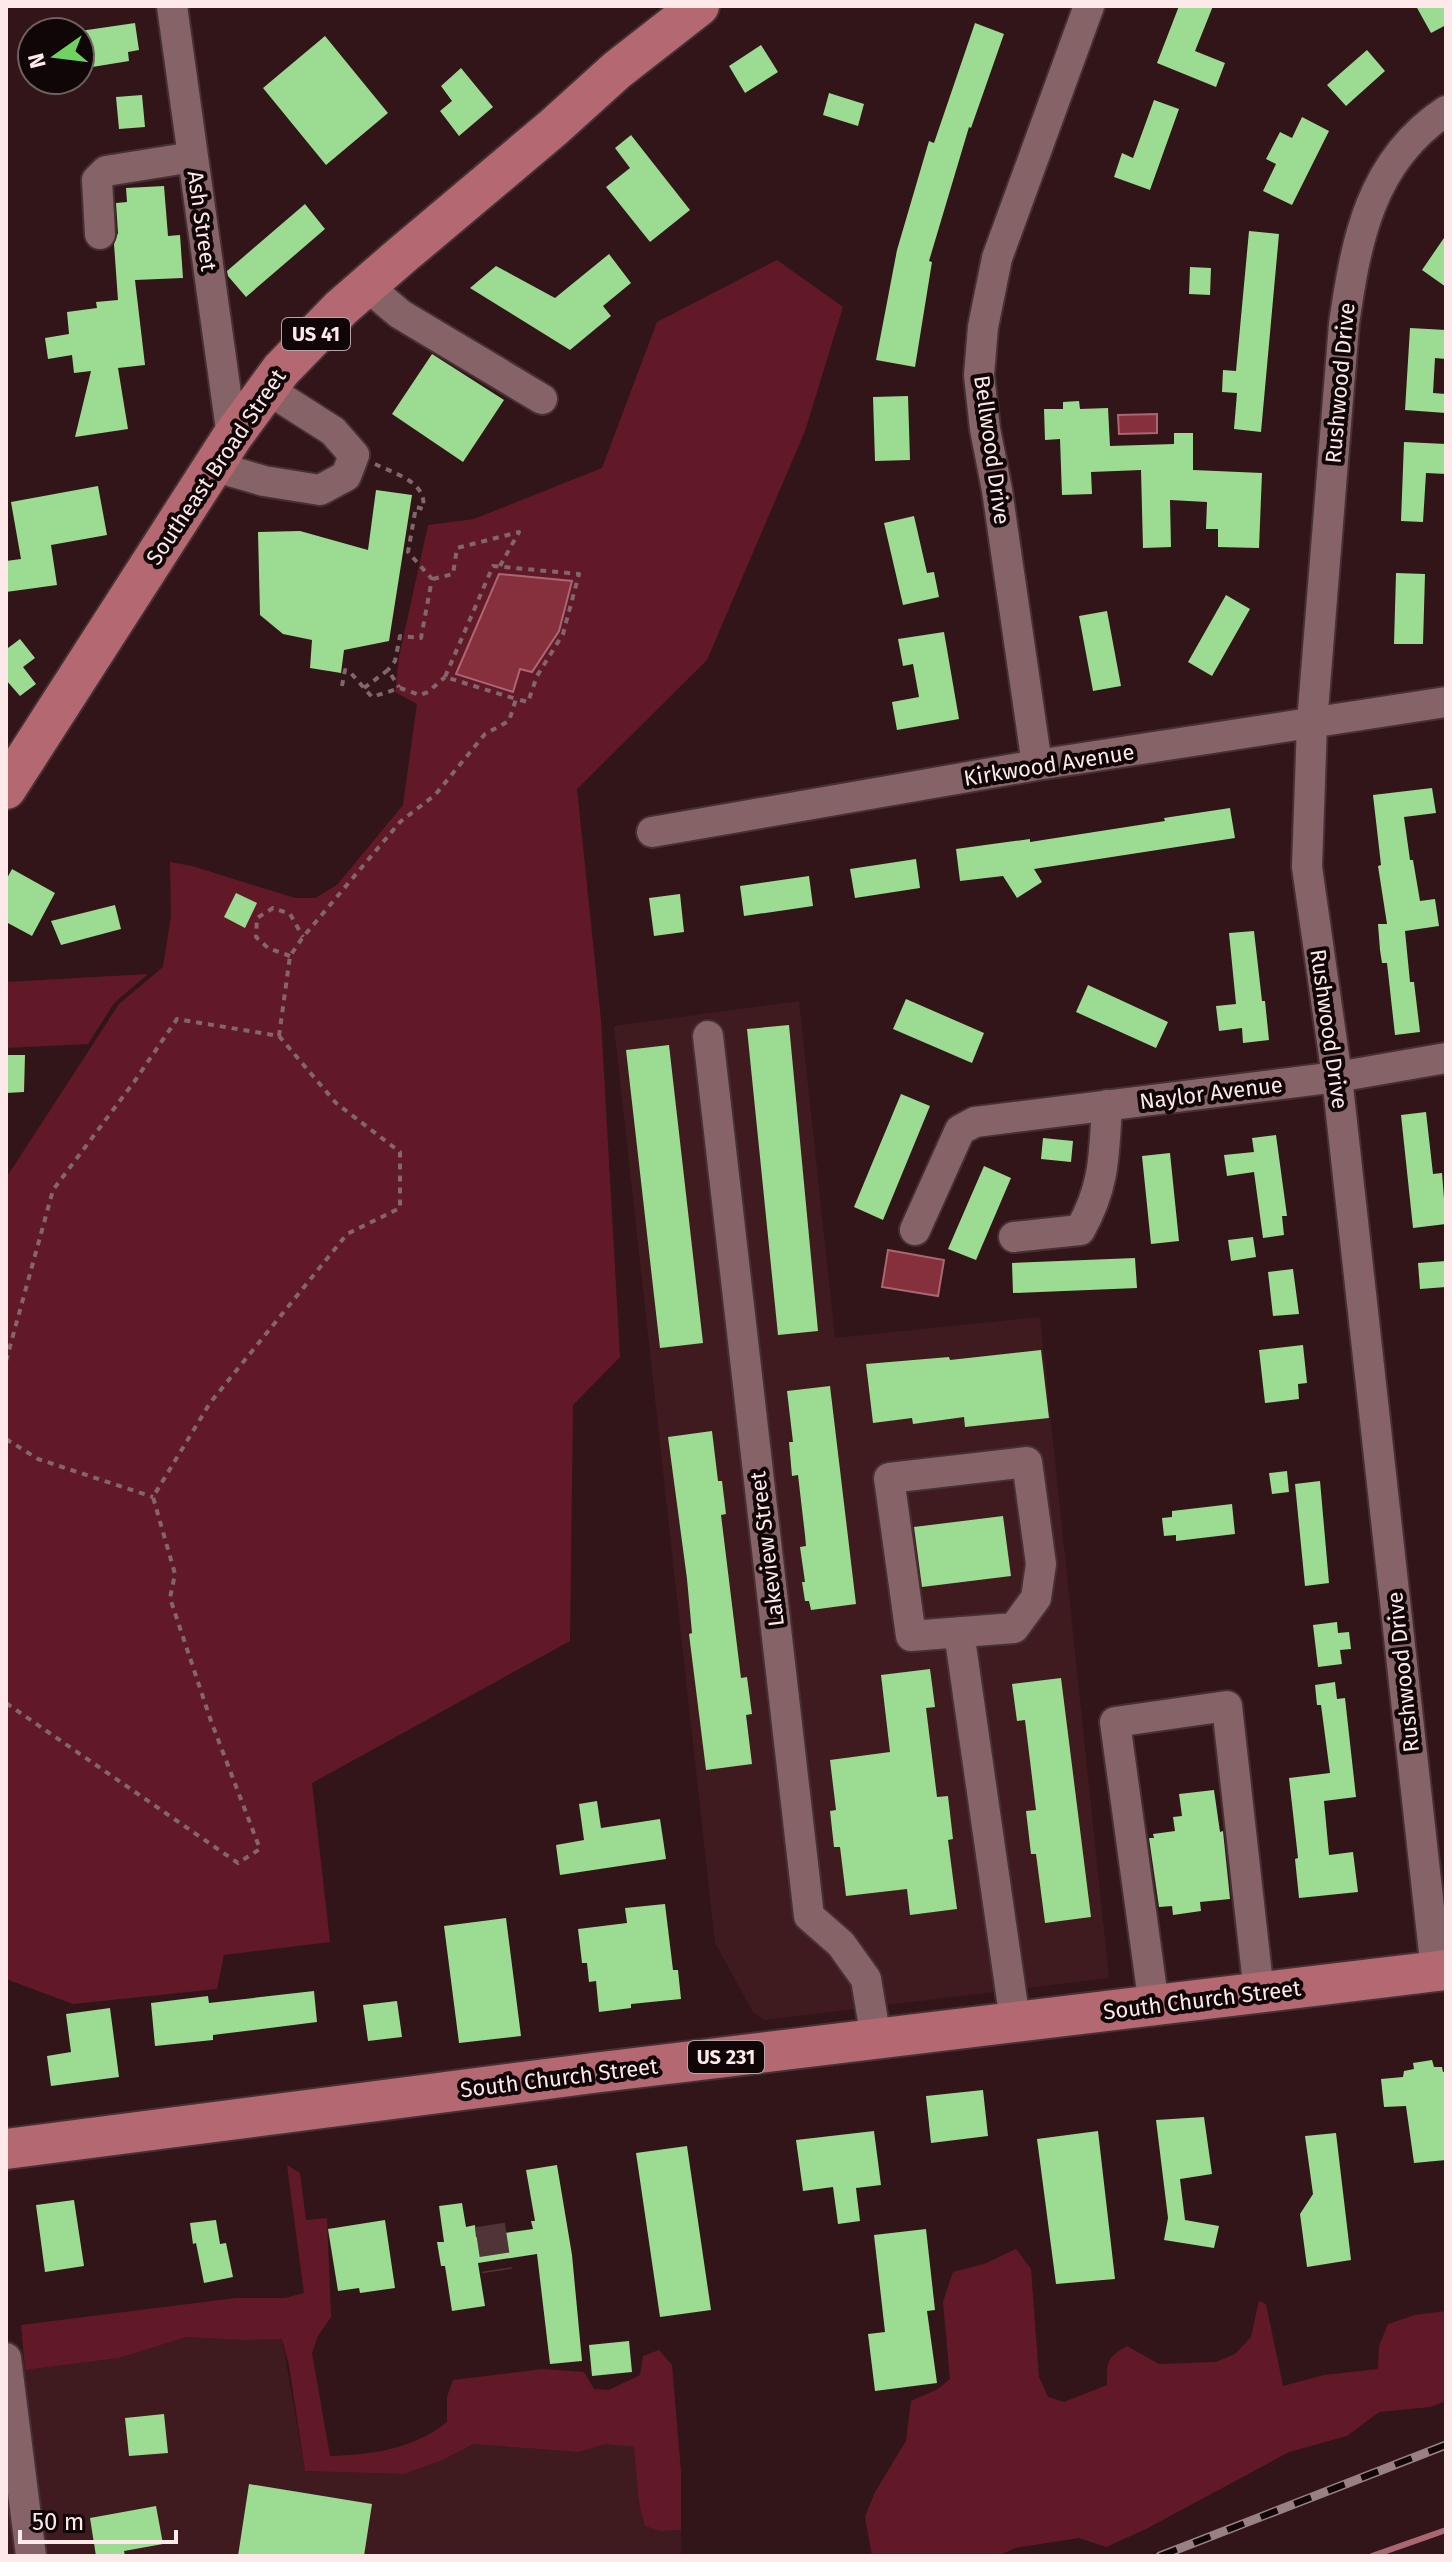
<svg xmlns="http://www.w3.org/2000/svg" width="1452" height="2562" viewBox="0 0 1452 2562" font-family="'Fira Sans',sans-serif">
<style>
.built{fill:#3f1b1f}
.green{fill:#621927}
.water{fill:#862f3d;stroke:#aa6671;stroke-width:2}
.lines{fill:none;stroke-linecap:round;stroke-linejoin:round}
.stream{stroke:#aa6671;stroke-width:6}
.building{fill:#9cdb92}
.minor-tunnel{stroke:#503538;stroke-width:30;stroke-dasharray:30 15;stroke-linecap:butt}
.minor-casing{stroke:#463033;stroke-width:34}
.major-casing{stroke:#463033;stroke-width:44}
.path{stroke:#81676b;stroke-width:4;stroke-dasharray:6 6;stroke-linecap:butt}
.minor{stroke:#866366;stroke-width:30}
.major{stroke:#b46871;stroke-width:40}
.rail-casing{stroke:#998083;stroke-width:9}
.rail{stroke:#110607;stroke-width:6;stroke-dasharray:18;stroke-linecap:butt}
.labels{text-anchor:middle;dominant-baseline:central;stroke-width:8;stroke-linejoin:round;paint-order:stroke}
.shield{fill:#110607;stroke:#b6a4a6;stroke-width:2}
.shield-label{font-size:20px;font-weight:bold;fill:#fde8ea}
.street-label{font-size:22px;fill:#fde8ea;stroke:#110607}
</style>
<rect width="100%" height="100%" fill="#321519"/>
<!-- built -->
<path class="built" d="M 799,1001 L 835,1338 L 1040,1317 L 1109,1978 L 764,2020 L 753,2012 L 715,1943 L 614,1026 Z
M 187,2337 L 242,2340 L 282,2339 L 305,2471 L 404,2474 L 443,2460 L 473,2444 L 579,2452 L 605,2444 L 635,2447 L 637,2467 L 661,2531 L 681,2530 L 681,2556 L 6,2556 L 6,2380 L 25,2370 L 119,2358 Z"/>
<!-- green -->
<path class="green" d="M 777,260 L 843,307 L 805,431 L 707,660 L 577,789 L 601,1020 L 620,1357 L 573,1405 L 570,1641 L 312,1783 L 330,1942 L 224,1955 L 217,1989 L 73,2004 L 6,1979 L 6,1184 L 8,1175 L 119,1004 L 163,967 L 171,916 L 170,862 L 192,866 L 295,898 L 315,898 L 337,885 L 403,805 L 417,704 L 395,692 L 399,657 L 428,525 L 474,519 L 602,468 L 657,322 Z
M 148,974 L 114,1003 L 88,1044 L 6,1048 L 6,982 Z
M 287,2165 L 300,2173 L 306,2220 L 327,2218 L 331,2317 L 318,2336 L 312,2353 L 330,2456 C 371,2455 414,2449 447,2422 L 447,2397 L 453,2380 L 543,2369 L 584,2372 L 594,2389 L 609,2390 L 640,2375 L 643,2356 L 659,2350 L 672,2365 L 681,2472 L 681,2530 L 661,2531 L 645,2526 L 639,2502 L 634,2447 L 605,2444 L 579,2452 L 473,2444 L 443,2460 L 404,2474 L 305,2471 L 289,2365 L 282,2339 L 242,2340 L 187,2337 L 119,2358 L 25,2370 L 21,2325 L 236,2298 L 285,2298 L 304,2293 Z
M 1016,2249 L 1031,2269 L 1039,2377 L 1048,2397 L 1064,2402 L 1107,2385 C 1107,2362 1106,2358 1127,2346 L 1159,2364 L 1216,2362 L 1235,2354 L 1251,2337 L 1259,2301 L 1266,2304 L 1283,2386 L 1324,2375 L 1378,2369 L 1379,2346 L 1388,2324 L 1415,2315 L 1446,2311 L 1446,2401 L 1430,2407 L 1379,2412 L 1347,2436 L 1289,2452 L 1146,2529 L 1106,2547 L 1079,2538 L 1015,2548 L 998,2556 L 872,2556 L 865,2517 L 875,2492 L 906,2441 L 911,2401 L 938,2389 L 950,2379 L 943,2302 L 953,2272 L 984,2264 Z"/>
<!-- water -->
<path class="water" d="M 1157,414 L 1157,433 L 1119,434 L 1118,415 Z
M 499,574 L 572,581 L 559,631 L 532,672 L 520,669 L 513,692 L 456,674 Z
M 888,1250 L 944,1260 L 938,1296 L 882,1287 Z"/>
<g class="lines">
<!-- stream -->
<path class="stream" d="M 1372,2556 L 1446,2530"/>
</g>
<!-- building -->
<path class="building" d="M 1179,6 L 1213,6 L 1195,51 L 1225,63 L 1216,87 L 1157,63 Z
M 1416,6 L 1446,6 L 1446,25 L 1431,33 Z
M 135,23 L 139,50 L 128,52 L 129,61 L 80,69 L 80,31 Z
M 975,23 L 1004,34 L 971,128 L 969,127 L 929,261 L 932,262 L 915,367 L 876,360 L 897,250 L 929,141 L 934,143 Z
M 325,36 L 388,113 L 326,165 L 263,88 Z
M 761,45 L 778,72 L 745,93 L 729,66 Z
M 1367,50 L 1385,71 L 1346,106 L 1327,85 Z
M 461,68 L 493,107 L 459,136 L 440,111 L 452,101 L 441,86 Z
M 829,93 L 864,104 L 858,126 L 823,115 Z
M 142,95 L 145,127 L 119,129 L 116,97 Z
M 1154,100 L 1179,109 L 1150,190 L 1114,177 L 1122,153 L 1133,158 Z
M 1302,117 L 1329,131 L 1292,205 L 1263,191 L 1276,164 L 1266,159 L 1280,132 L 1292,138 Z
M 631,135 L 690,210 L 650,242 L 606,187 L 630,168 L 615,148 Z
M 164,186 L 168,236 L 180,235 L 183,278 L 135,280 L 145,365 L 118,368 L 128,429 L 75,437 L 91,371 L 74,373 L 72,355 L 48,359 L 45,338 L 69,334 L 67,312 L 97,308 L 96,302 L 118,300 L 114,244 L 118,233 L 116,203 L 127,202 L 126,188 Z
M 305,204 L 325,229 L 246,297 L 228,276 L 227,271 Z
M 1249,231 L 1279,234 L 1261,432 L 1234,429 L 1237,393 L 1222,392 L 1223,370 L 1236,371 Z
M 1446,235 L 1446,287 L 1422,270 Z
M 609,254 L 631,283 L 603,306 L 611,316 L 570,350 L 470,288 L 496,266 L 555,298 Z
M 1190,267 L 1211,268 L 1210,295 L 1189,294 Z
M 1410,328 L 1446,330 L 1446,359 L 1435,358 L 1433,393 L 1446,394 L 1446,413 L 1405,410 Z
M 432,354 L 504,400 L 463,462 L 392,414 Z
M 908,396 L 910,460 L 875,461 L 873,397 Z
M 1079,401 L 1080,409 L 1108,408 L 1110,446 L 1174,444 L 1174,433 L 1193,433 L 1193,470 L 1262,473 L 1259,548 L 1218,547 L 1218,529 L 1206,529 L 1207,502 L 1170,500 L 1171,547 L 1143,548 L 1141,470 L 1091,472 L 1092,494 L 1062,495 L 1060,439 L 1045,440 L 1044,409 L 1063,409 L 1063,402 Z
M 1404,442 L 1446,444 L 1446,474 L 1426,473 L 1423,522 L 1401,521 Z
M 98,486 L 107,535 L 51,545 L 57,585 L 6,592 L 6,561 L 21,559 L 11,502 Z
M 376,490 L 412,495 L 389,641 L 344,650 L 341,673 L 310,668 L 312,640 L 283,634 L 260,615 L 258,532 L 300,531 L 368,550 Z
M 914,516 L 927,573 L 934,572 L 939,597 L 903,605 L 884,523 Z
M 1396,573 L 1425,574 L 1423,644 L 1394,644 Z
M 1226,595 L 1250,609 L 1212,676 L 1188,662 Z
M 1107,611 L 1121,686 L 1093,691 L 1079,616 Z
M 944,632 L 959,719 L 897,730 L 892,702 L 919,697 L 913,664 L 903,666 L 898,639 Z
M 20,639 L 35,658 L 23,667 L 36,684 L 20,696 L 6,680 L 6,645 L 8,648 Z
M 1432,788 L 1436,813 L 1404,817 L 1410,860 L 1413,860 L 1420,901 L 1435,899 L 1439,926 L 1405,931 L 1410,982 L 1414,982 L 1420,1032 L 1395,1035 L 1387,963 L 1382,963 L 1380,950 L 1378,924 L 1387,924 L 1378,866 L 1381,865 L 1373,795 Z
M 1230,808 L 1235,838 L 1034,869 L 1042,882 L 1017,898 L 1003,876 L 960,881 L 956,849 L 1030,839 L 1030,842 L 1165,821 L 1164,818 Z
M 916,859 L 920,888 L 855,898 L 850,869 Z
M 12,869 L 55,893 L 32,936 L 6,922 L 6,880 Z
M 809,876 L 813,906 L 744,916 L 740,886 Z
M 236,893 L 257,903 L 245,928 L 224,917 Z
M 680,894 L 684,932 L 654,936 L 649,898 Z
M 115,905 L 121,929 L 61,945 L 51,921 Z
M 1254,931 L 1262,1001 L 1265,1001 L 1269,1040 L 1243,1043 L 1242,1028 L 1219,1031 L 1216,1006 L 1236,1004 L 1229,933 Z
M 1088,985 L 1168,1022 L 1156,1048 L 1076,1012 Z
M 906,999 L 984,1033 L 972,1063 L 893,1029 Z
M 789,1025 L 818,1331 L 778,1335 L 747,1029 Z
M 669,1045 L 703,1343 L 660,1348 L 626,1050 Z
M 6,1055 L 25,1055 L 24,1092 L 6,1093 Z
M 901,1094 L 930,1106 L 883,1220 L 854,1207 Z
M 1426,1112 L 1433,1174 L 1442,1173 L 1446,1224 L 1413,1228 L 1401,1115 Z
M 1276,1135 L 1287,1216 L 1282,1216 L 1284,1235 L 1263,1238 L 1254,1172 L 1227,1176 L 1224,1155 L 1254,1152 L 1252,1138 Z
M 1043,1138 L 1073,1141 L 1071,1162 L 1041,1159 Z
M 1170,1153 L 1179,1241 L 1151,1244 L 1142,1156 Z
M 984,1166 L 1011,1178 L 976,1260 L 948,1249 Z
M 1253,1237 L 1256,1257 L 1231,1261 L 1228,1240 Z
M 1135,1258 L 1137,1288 L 1013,1293 L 1012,1263 Z
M 1446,1261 L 1446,1287 L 1420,1289 L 1418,1263 Z
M 1293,1269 L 1299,1314 L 1273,1316 L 1268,1272 Z
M 1303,1345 L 1307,1383 L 1298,1384 L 1299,1399 L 1265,1403 L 1259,1350 Z
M 1041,1350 L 1049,1418 L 965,1427 L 964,1417 L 913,1424 L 912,1418 L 873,1423 L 866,1364 L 949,1357 L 950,1360 Z
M 830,1386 L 856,1604 L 811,1610 L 809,1601 L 805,1601 L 802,1582 L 805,1582 L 800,1547 L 806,1546 L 805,1535 L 798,1475 L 792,1476 L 789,1442 L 793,1442 L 787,1391 Z
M 712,1431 L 718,1481 L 722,1481 L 726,1514 L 721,1515 L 741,1678 L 747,1677 L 752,1714 L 746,1715 L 752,1764 L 706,1770 L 689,1634 L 692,1633 L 687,1579 L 668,1437 Z
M 1287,1471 L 1289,1492 L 1272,1494 L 1269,1473 Z
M 1320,1481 L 1329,1583 L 1305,1586 L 1295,1484 Z
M 1232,1504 L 1235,1534 L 1176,1541 L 1176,1535 L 1164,1536 L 1162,1518 L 1172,1517 L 1172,1511 Z
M 1003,1516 L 1011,1576 L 922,1587 L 914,1527 Z
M 1337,1622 L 1338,1633 L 1349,1632 L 1351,1649 L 1340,1650 L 1342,1664 L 1318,1667 L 1313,1625 Z
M 930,1669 L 935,1707 L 926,1708 L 937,1797 L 948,1796 L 953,1839 L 948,1840 L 957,1909 L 910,1915 L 907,1889 L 846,1896 L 840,1847 L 834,1847 L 830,1811 L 836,1810 L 830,1760 L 890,1752 L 881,1675 Z
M 1061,1678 L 1091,1917 L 1045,1923 L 1036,1854 L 1031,1854 L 1026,1811 L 1036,1810 L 1025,1720 L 1017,1721 L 1012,1684 Z
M 1335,1682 L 1337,1699 L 1345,1698 L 1356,1797 L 1324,1801 L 1329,1855 L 1353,1852 L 1358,1892 L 1299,1898 L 1295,1859 L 1298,1858 L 1289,1778 L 1330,1773 L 1321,1705 L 1317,1705 L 1315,1685 Z
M 1214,1790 L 1220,1832 L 1223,1831 L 1230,1899 L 1200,1902 L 1201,1911 L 1173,1915 L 1172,1906 L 1159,1907 L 1149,1838 L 1154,1838 L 1153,1834 L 1175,1831 L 1173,1817 L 1182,1816 L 1179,1794 Z
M 597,1801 L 601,1828 L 660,1819 L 666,1859 L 560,1875 L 556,1845 L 584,1840 L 579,1804 Z
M 665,1904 L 673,1970 L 678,1970 L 681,1999 L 631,2004 L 631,2008 L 599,2012 L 596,1981 L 589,1982 L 587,1963 L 582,1963 L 578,1929 L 627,1923 L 625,1908 Z
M 506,1918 L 521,2036 L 459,2043 L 444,1926 Z
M 314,1991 L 317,2022 L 213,2035 L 213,2040 L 155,2046 L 151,2003 L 208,1996 L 209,2003 Z
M 397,2001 L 402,2037 L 368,2041 L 363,2005 Z
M 110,2008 L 119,2077 L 51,2086 L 47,2056 L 71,2052 L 66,2014 Z
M 1432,2060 L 1434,2067 L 1442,2067 L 1443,2072 L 1446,2071 L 1446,2160 L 1414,2163 L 1406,2106 L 1384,2107 L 1381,2079 L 1403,2077 L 1404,2071 L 1414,2069 L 1413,2063 Z
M 983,2090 L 988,2136 L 931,2143 L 926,2096 Z
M 1204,2117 L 1212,2174 L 1180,2179 L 1185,2220 L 1219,2226 L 1214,2248 L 1164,2240 L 1168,2218 L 1156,2120 Z
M 874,2131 L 881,2185 L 856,2188 L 860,2221 L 838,2224 L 833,2187 L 803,2191 L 796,2140 Z
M 1098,2131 L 1115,2279 L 1056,2284 L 1037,2139 Z
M 1336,2133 L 1351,2260 L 1307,2267 L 1300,2214 L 1313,2194 L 1305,2136 Z
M 687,2146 L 711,2310 L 660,2317 L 636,2153 Z
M 557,2165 L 572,2255 L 582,2361 L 550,2364 L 537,2254 L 478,2263 L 485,2306 L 452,2311 L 445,2266 L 441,2266 L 437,2242 L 444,2242 L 439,2206 L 462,2203 L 466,2227 L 475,2225 L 476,2237 L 533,2229 L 531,2221 L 535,2221 L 526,2170 Z
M 74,2200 L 84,2266 L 45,2272 L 36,2205 Z
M 216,2220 L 220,2244 L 226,2243 L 233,2277 L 204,2283 L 196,2243 L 193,2244 L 190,2223 Z
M 385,2220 L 395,2288 L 360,2293 L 359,2288 L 338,2291 L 328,2229 Z
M 926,2229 L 935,2310 L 927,2311 L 937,2383 L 875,2391 L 868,2334 L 885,2332 L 874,2235 Z
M 629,2341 L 632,2372 L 592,2376 L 589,2345 Z
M 164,2414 L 168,2453 L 129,2456 L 125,2418 Z
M 249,2484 L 372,2504 L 364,2556 L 238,2556 Z
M 156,2506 L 163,2544 L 124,2551 L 125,2556 L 96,2556 L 90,2518 Z"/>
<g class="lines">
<!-- minor-tunnel -->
<path class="minor-tunnel" d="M 490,2225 L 497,2271"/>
<!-- minor casing -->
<g class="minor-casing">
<path id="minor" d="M 172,6 L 232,437
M 100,234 L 97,180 L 106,171 L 193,157
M 367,286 L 400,314 L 542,399
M 213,466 L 264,481 L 320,490 L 346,476 L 354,455 L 333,431 L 267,389
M 1037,765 L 997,490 L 985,429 L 979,375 L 983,327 L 997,258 L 1089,6
M 652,832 L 1037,765 L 1446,702
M 708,1036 L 809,1916 L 841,1944 L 866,1979 L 876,2039
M 915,1230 L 960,1130 L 975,1122 L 1337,1077 L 1446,1058
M 1014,1237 L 1080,1230 C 1105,1186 1104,1155 1107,1105
M 1027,1462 L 1041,1564 L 1036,1598 L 1014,1628 L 911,1636 L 889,1478 Z
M 959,1632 L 1015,2021
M 1436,1971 L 1337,1077 L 1307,867 L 1312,723 L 1344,324 C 1356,241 1370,161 1446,111
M 1154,2006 L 1115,1722 L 1227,1706 L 1259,1993
M 6,2358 L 31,2556"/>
</g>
<!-- major casing -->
<g class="major-casing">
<path id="major" d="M 6,789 L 232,437 L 281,370 L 341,308 L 402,255 L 554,127 L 617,70 L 699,6
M 6,2149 L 593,2073 L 1446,1970"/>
</g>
<!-- path -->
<path class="path" d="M 375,464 C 395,474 428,482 423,509 L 416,507 L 408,552 L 432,579 L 421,638 L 400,636 L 395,661 L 388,670
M 433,579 L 453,574 L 457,548 L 519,532 L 500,566
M 342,686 L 345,670 L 350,672 L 372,697 L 400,688 L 420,695 L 428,692 L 445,677
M 364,688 L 388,670 L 399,687
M 290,956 L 268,948 L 256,937 L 257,918 L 273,908 L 290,914 L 303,937
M 279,1036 L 290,956 L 303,937 L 400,822 L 435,795 L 485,734 L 509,721 L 516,699 L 528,702 L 537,676 L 563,634 L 579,574 L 493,566 L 445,677 L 516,699
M 6,1361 L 53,1190 L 134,1082 L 177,1019 L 279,1036 L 336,1103 L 400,1152 L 400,1208 L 347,1234 L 210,1403 L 153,1497 L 175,1574 L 170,1598 L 211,1721 L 260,1849 L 238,1863 L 6,1703
M 6,1439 L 38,1459 L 153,1497"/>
<!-- minor -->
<use href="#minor" class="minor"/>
<!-- major -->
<use href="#major" class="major"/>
<!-- rail casing -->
<g class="rail-casing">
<path id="rail" d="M 1160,2556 L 1446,2445"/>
</g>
<!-- rail -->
<use href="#rail" class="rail"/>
</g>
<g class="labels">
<!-- shield labels -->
<g class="shield">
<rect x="282" y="318" width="68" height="32" rx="6"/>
<rect x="688" y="2041" width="76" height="32" rx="6"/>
</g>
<g class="shield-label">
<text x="316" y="334">US 41</text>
<text x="726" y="2057">US 231</text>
</g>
<!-- street labels -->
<g class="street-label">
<text transform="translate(202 221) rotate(82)">Ash Street</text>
<text transform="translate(1340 383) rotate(-85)">Rushwood Drive</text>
<text transform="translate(992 450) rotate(82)">Bellwood Drive</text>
<text transform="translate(216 467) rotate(-56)">Southeast Broad Street</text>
<text transform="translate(1049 765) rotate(-9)">Kirkwood Avenue</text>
<text transform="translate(1329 1029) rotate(82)">Rushwood Drive</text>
<text transform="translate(1211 1093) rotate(-7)">Naylor Avenue</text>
<text transform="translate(767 1549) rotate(-97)">Lakeview Street</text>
<text transform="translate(1403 1672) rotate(-96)">Rushwood Drive</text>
<text transform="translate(1202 2000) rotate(-7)">South Church Street</text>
<text transform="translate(559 2078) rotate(-7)">South Church Street</text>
</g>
</g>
<!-- border -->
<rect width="1452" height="2562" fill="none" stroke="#fde8ea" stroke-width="16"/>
<!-- north arrow -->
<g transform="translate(56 56) rotate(256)"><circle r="38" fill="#110607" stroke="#6f6062" stroke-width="2"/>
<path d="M0-6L14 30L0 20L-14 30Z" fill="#70d35f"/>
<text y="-12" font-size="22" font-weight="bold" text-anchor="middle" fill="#fde8ea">N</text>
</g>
<!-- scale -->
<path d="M20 2530v12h156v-12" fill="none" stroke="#fde8ea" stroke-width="4"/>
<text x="32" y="2530" font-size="24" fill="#fde8ea" stroke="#110607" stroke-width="6" paint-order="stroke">50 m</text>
</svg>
